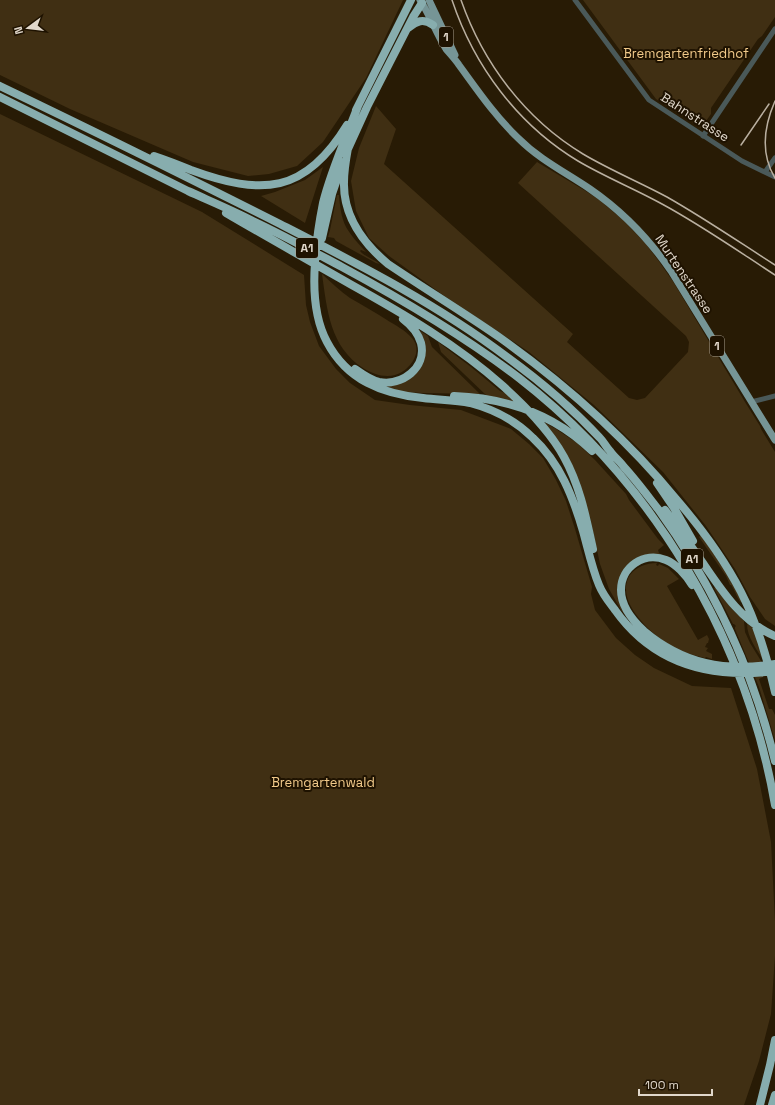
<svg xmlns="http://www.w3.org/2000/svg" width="775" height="1105" viewBox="0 0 775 1105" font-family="'Space Grotesk',sans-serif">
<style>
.green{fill:#402f13}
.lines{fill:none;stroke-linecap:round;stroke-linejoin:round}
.minor{stroke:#4a5959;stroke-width:5}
.major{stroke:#769596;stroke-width:7}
.highway{stroke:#87adae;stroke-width:8}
.rail{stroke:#b9afa0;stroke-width:1.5}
.labels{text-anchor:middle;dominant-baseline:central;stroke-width:4;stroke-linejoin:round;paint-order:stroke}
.shield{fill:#1e1200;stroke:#a69d8e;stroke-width:1}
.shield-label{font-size:12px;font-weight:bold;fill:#e1d8cb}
.park-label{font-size:13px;fill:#f2ca8a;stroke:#1e1200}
.street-label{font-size:13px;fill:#e1d8cb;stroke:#1e1200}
</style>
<rect width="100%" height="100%" fill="#281b05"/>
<!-- green -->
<path class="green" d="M 0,0 L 403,0 L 366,78 L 323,142 L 297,166 L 269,174 L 248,176 L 193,162 L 70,109 L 0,75 Z
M 583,0 L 775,0 L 775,17 L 762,36 L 758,39 L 711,108 L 711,114 L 701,128 L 656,99 Z
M 376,106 L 396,129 L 384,164 L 573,334 L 567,342 L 629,398 L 637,400 L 645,398 L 688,352 L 689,342 L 686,336 L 518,183 L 537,162 L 584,190 L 598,199 L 623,220 L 645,243 L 658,260 L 674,283 L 745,402 L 760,426 L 761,429 L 775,452 L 775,626 L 765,619 L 750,597 L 735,569 L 706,526 L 663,472 L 594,405 L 529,352 L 443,295 L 389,256 L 369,238 L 356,211 L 351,181 L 359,148 Z
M 0,114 L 202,212 L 304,275 L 306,305 L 310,322 L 319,346 L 336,369 L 350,383 L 375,400 L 410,405 L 461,410 L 511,429 L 529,444 L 543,458 L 556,480 L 566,501 L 575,529 L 592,587 L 591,594 L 595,610 L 616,638 L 635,655 L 654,668 L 692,686 L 731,688 L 757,769 L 771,842 L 775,921 L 775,956 L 771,1014 L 759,1061 L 744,1105 L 0,1105 Z
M 323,167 L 305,223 L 261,196 L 275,192 L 305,180 Z
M 337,195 L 339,195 C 340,206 341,217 346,227 C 351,236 359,244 366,252 L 361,250 L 360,251 C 365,257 374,259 380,264 L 376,263 L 336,241 L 334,238 L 328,237 L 330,230 Z
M 322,274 C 331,282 340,291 350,298 C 362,305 375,312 387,320 C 395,325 405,330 412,338 C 424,351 410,371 395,375 C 384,378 373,374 363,368 C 330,347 327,310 322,274 Z
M 419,330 L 428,336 L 432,347 L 480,394 L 423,393 L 404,392 L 388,389 L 384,384 L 417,370 Z
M 438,342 L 471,367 L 500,391 L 508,394 L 518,404 L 487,396 L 441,352 Z
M 542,421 L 556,429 L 577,443 L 595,460 L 626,494 L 629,500 L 658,539 L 664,545 L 658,550 L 659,553 L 662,555 L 657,555 L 622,575 L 629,620 L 621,610 L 609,589 L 600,564 L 590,517 Z
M 701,535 L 714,554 L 719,562 L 721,563 L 742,601 L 740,602 C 736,596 735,590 731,585 L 730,585 L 726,576 L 699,537 Z
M 657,563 L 656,565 L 658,566 L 659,564 L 668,568 L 679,579 L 667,586 L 698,640 L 707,635 L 709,639 L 708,643 L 707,643 L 705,647 L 708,648 L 706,651 L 712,654 L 712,659 L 706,657 L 705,658 C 692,655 679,651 668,644 C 649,632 614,600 630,575 C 636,567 646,563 657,563 Z
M 715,587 L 733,610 L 744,621 L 745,632 L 750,643 L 769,674 L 759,679 L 769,709 L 772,709 L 775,715 L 775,740 L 759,687 L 735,629 L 735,627 L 736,626 L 734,624 L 733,624 L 714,588 Z
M 747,624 L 755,629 L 764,661 C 757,650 747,637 747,624 Z"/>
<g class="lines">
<!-- minor -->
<path class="minor" d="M 575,0 L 649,100 L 742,161 L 775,177
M 703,136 L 775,29
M 765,172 L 775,158
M 751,402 L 775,396"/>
<!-- major -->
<path class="major" d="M 420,0 C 430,15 436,33 446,49 C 450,54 455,59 459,65 C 478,91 495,116 518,138 C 540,160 565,172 590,189 C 622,211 649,239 671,271 L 775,440
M 429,0 L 455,55"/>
<!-- highway -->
<path class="highway" d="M 408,28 C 417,21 423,18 433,25
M 0,86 C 94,131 187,177 280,224 C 358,264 437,304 507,357 C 540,381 572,408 600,438 C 604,442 606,447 610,451 C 614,457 620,461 624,467 C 636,480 647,495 658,509 C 713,585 753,670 775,761
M 0,97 C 63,128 125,160 188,191 C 210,201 232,210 253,221 C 283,235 312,251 342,267 C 403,300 464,336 519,378 C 653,482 746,638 775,805
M 358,106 C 346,138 331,170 323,203 C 319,223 316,243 315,263 C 313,290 314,318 327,342 C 347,380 382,394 423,398 C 438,400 454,400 470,403 C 493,409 516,421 533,438 C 560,463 573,497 583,531 C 588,549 592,568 599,585 C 603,595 609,602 615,610 C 654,665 711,679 775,671
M 356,110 L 411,0
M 348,148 C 346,159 344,171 344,182 C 343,216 363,243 388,264 C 425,289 463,312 499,337 C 565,384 626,438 677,500 C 701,528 724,559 741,592 C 757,623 767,657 775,692
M 347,151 L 367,107 L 413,17 L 422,3
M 154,156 C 166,160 179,165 191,170 C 262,196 305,194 347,125
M 226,213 C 267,237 308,260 350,284 C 404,314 457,345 503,386 C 526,407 549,430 564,457 C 580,486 586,517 593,549
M 322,238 L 332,194 L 343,162
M 355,369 C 362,374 370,380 379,382 C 402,386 427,368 421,343 C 418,333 411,325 403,319
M 454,396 C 507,398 554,414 592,451
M 657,483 L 674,508 L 693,541
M 665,510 C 678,527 690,545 703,563 C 722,591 742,622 775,636
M 692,585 C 686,575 676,564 666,560 C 644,551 621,567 621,590 C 621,606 632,620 644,631 C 683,664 725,672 775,664
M 760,1105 L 770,1065 L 775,1040
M 772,1105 L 775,1095"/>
<!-- rail -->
<path class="rail" d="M 452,0 C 474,66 518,125 578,161 C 605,177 635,189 662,204 C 701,225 738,251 775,275
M 461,0 C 483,63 525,119 583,154 C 610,170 639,182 667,197 C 704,218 739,242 775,265
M 775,101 C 764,126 760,153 775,178
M 741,145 L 769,104"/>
</g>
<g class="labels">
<!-- shield labels -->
<g class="shield">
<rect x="439" y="27" width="14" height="20" rx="3"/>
<rect x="296" y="238" width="22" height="20" rx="3"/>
<rect x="710" y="336" width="14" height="20" rx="3"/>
<rect x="681" y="549" width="22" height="20" rx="3"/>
</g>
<g class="shield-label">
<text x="446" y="37">1</text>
<text x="307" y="248">A1</text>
<text x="717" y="346">1</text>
<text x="692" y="559">A1</text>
</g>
<!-- park labels -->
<g class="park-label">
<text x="686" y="53">Bremgartenfriedhof</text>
<text x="323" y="782">Bremgartenwald</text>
</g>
<!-- street labels -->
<g class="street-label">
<text transform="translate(695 117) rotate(33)">Bahnstrasse</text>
<text transform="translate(684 274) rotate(56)">Murtenstrasse</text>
</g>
</g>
<!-- north arrow -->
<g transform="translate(28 28) rotate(255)" stroke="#1e1200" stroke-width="3" paint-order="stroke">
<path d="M0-3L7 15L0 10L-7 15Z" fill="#e1d8cb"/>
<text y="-6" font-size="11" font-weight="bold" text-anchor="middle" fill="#e1d8cb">N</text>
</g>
<!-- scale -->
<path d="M639 1089v6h73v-6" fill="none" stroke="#e1d8cb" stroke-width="2"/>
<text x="645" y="1089" font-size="12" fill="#e1d8cb" stroke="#1e1200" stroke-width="3" paint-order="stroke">100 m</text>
</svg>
